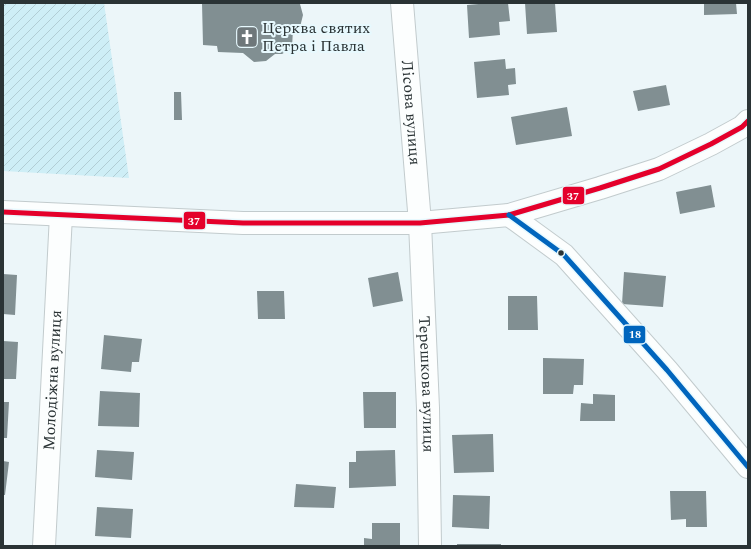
<svg xmlns="http://www.w3.org/2000/svg" width="751" height="549" viewBox="0 0 751 549" font-family="Spectral,serif">
<style>
.garden{fill:url(#garden-furrows)}
.building{fill:#818f92}
.lines{fill:none;stroke-linecap:round;stroke-linejoin:round}
.minor-casing{stroke:#c2cbcd;stroke-width:24}
.tertiary-casing{stroke:#c2cbcd;stroke-width:24}
.minor{stroke:#fcfefe;stroke-width:22}
.tertiary{stroke:#fcfefe;stroke-width:22}
.bus-1-casing{stroke:#e7f9fe;stroke-width:8}
.bus-2-casing{stroke:#e7f9fe;stroke-width:8}
.bus-1{stroke:#e4002b;stroke-width:5}
.bus-2{stroke:#0065bd;stroke-width:5}
.bus-dot{fill:#2a3335;stroke:#e7f9fe;stroke-width:1.5}
.labels{text-anchor:middle;dominant-baseline:central;stroke-width:4;stroke-linejoin:round;paint-order:stroke}
.poi-label{font-size:16px;fill:#2a3335;stroke:#e7f9fe;text-anchor:start}
.street-label{font-size:16px;fill:#2a3335;stroke:#e7f9fe}
.line-badge{stroke:#e7f9fe;stroke-width:1.5}
.badge-label{font-size:11px;text-anchor:middle;font-weight:bold;fill:#fff}
</style>
<defs>
<pattern id="garden-furrows" width="10" height="10" patternUnits="userSpaceOnUse"><rect width="10" height="10" fill="#ceeef6"/><path d="M-1 1l2-2M0 10L10 0M9 11l2-2" fill="none" stroke="#b1cdd4"/></pattern>
</defs>
<rect width="100%" height="100%" fill="#ecf6f9"/>
<!-- garden -->
<path class="garden" d="M 3,3 L 104,3 L 129,178 L 3,171 Z"/>
<!-- building -->
<path class="building" d="M 202,3 L 295,3 L 300,4 L 303,15 L 300,27 L 293,29 L 292,48 L 282,54 L 275,54 L 266,61 L 254,62 L 243,53 L 218,52 L 217,46 L 203,45 Z
M 490,3 L 508,3 L 510,21 L 499,22 L 500,35 L 469,38 L 467,5 Z
M 525,3 L 555,3 L 557,32 L 527,34 Z
M 704,3 L 736,3 L 737,14 L 704,15 Z
M 505,59 L 506,69 L 515,68 L 516,84 L 508,85 L 509,95 L 477,98 L 474,62 Z
M 666,85 L 670,105 L 638,111 L 633,91 Z
M 174,92 L 181,92 L 182,120 L 174,120 Z
M 567,107 L 572,136 L 516,145 L 511,117 Z
M 711,185 L 715,207 L 680,214 L 676,192 Z
M 398,272 L 403,301 L 373,307 L 368,278 Z
M 624,272 L 666,276 L 663,307 L 622,304 Z
M 3,274 L 17,275 L 15,315 L 3,314 Z
M 257,291 L 284,291 L 285,319 L 258,319 Z
M 508,296 L 537,296 L 538,330 L 508,330 Z
M 104,335 L 142,339 L 139,362 L 132,362 L 131,372 L 101,369 Z
M 3,341 L 18,342 L 16,379 L 3,379 Z
M 543,358 L 584,359 L 583,385 L 574,385 L 573,394 L 543,394 Z
M 100,391 L 140,393 L 139,427 L 98,426 Z
M 363,392 L 396,392 L 396,428 L 364,428 Z
M 593,394 L 615,395 L 615,421 L 580,421 L 581,403 L 593,404 Z
M 3,402 L 9,402 L 7,438 L 3,438 Z
M 493,434 L 494,472 L 454,473 L 452,435 Z
M 97,450 L 134,452 L 132,480 L 95,477 Z
M 395,450 L 396,486 L 349,488 L 349,462 L 356,462 L 356,451 Z
M 3,461 L 9,462 L 5,495 L 3,495 Z
M 296,484 L 336,487 L 334,508 L 294,507 Z
M 670,491 L 706,491 L 707,527 L 686,527 L 686,519 L 671,520 Z
M 453,495 L 490,496 L 489,529 L 452,527 Z
M 97,507 L 133,509 L 131,538 L 95,536 Z
M 372,523 L 400,523 L 400,546 L 364,546 L 364,538 L 372,539 Z
M 457,544 L 501,544 L 501,546 L 457,546 Z"/>
<g class="lines">
<!-- minor casing -->
<g class="minor-casing">
<g id="minor">
<path id="s1" d="M 402,3 L 420,223 L 428,408 L 430,546"/>
<path d="M 509,215 L 564,255 L 667,370 L 748,467"/>
<path id="s2" d="M 44,546 L 61,215"/>
</g>
</g>
<!-- tertiary casing -->
<g class="tertiary-casing">
<path id="tertiary" d="M 3,212 L 243,223 L 420,223 L 509,215 L 600,188 L 659,169 L 711,144 L 742,127 L 748,121"/>
</g>
<!-- minor -->
<use href="#minor" class="minor"/>
<!-- tertiary -->
<use href="#tertiary" class="tertiary"/>
<!-- bus-1 casing -->
<g class="bus-1-casing">
<path id="bus-1" d="M 3,212 L 243,223 L 420,223 L 509,215 L 600,188 L 659,169 L 711,144 L 742,127 L 748,121"/>
</g>
<!-- bus-2 casing -->
<g class="bus-2-casing">
<path id="bus-2" d="M 509,215 L 564,255 L 667,370 L 748,467"/>
</g>
<!-- bus-1 -->
<use href="#bus-1" class="bus-1"/>
<!-- bus-2 -->
<use href="#bus-2" class="bus-2"/>
</g>
<!-- icons -->
<defs>
<g id="church-square" transform="scale(1.15)"><rect x="-9" y="-9" width="18" height="18" rx="4" fill="#6e777a" stroke="#e7f9fe"/><path d="M-1.2-6h2.4v3.5h3.3v2.4h-3.3V6h-2.4V-.1h-3.3v-2.4h3.3Z" fill="#fff"/></g>
</defs>
<g fill-rule="evenodd">
<use href="#church-square" x="247" y="37"/>
</g>
<!-- markers -->
<circle class="bus-dot" cx="561" cy="253" r="3.5"/>
<g class="labels">
<!-- poi labels -->
<g class="poi-label">
<text x="262" y="28">Церква святих<tspan x="262" dy="18">Петра і Павла</tspan></text>
</g>
<!-- street labels -->
<g class="street-label">
<text stroke="none"><textPath href="#s1" startOffset="110">Лісова вулиця</textPath></text>
<text stroke="none"><textPath href="#s2" startOffset="166">Молодіжна вулиця</textPath></text>
<text stroke="none"><textPath href="#s1" startOffset="382">Терешкова вулиця</textPath></text>
</g>
</g>
<g class="line-badge">
<rect x="562" y="186" width="23" height="19" rx="4" fill="#e4002b"/>
<rect x="183" y="211" width="23" height="19" rx="4" fill="#e4002b"/>
<rect x="623" y="325" width="23" height="19" rx="4" fill="#0065bd"/>
</g>
<g class="badge-label">
<text x="573" y="200">37</text>
<text x="194" y="225">37</text>
<text x="635" y="338">18</text>
</g>
<!-- border -->
<rect width="751" height="549" fill="none" stroke="#2a3335" stroke-width="8"/>
</svg>
